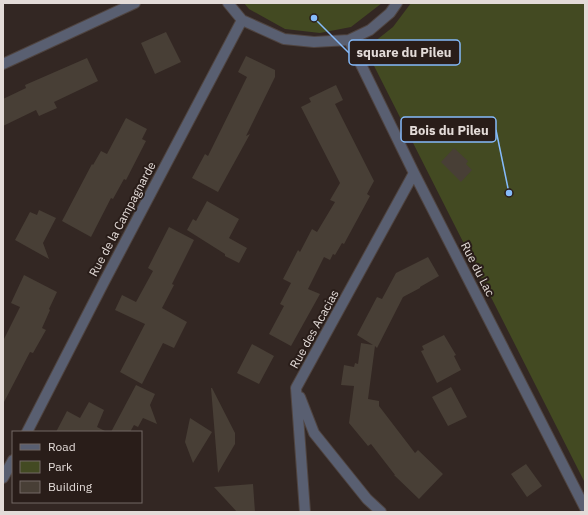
<svg xmlns="http://www.w3.org/2000/svg" width="588" height="515" viewBox="0 0 588 515" font-family="'IBM Plex Sans',sans-serif">
<style>
.green{fill:#434a22}
.building{fill:#483f36}
.lines{fill:none;stroke-linecap:round;stroke-linejoin:round}
.minor-casing{stroke:#4f4440;stroke-width:12}
.minor{stroke:#595f71;stroke-width:10}
.labels{text-anchor:middle;dominant-baseline:central;stroke-width:4;stroke-linejoin:round;paint-order:stroke}
.street-label{font-size:12px;fill:#e3dbd8;stroke:#291d19}
.leader{fill:none;stroke:#85bbfb;stroke-width:1.5}
.callout-dot{fill:#85bbfb;stroke:#291d19;stroke-width:1.5}
.callout{fill:#291d19;stroke:#85bbfb;stroke-width:1.5}
.callout-label{font-size:13px;text-anchor:middle;font-weight:bold;fill:#e3dbd8}
</style>
<rect width="100%" height="100%" fill="#332723"/>
<!-- green -->
<path class="green" d="M 244,3 L 382,3 L 351,27 L 320,33 L 285,29 L 249,9 Z
M 411,3 L 585,3 L 585,483 L 366,50 L 369,46 L 393,27 Z"/>
<!-- building -->
<path class="building" d="M 166,32 L 181,62 L 155,74 L 141,43 Z
M 246,56 L 275,70 L 275,77 L 246,136 L 250,134 L 218,192 L 192,178 L 205,154 L 208,156 L 247,77 L 238,72 Z
M 87,58 L 98,81 L 54,102 L 57,108 L 39,116 L 36,110 L 3,126 L 3,99 L 26,88 L 25,85 Z
M 336,85 L 343,100 L 335,104 L 374,181 L 367,194 L 370,196 L 344,244 L 342,243 L 335,255 L 333,254 L 330,260 L 324,257 L 308,289 L 320,294 L 291,346 L 269,334 L 284,306 L 280,304 L 291,283 L 283,279 L 298,250 L 300,252 L 312,229 L 317,232 L 335,202 L 330,200 L 340,183 L 301,107 L 311,102 L 309,98 Z
M 126,118 L 147,129 L 142,139 L 146,141 L 126,180 L 124,179 L 113,199 L 111,198 L 91,237 L 62,221 L 92,164 L 93,165 L 101,151 L 107,154 Z
M 454,148 L 468,161 L 466,164 L 472,170 L 461,182 L 441,162 Z
M 207,201 L 239,219 L 229,238 L 247,248 L 239,263 L 225,256 L 225,254 L 187,230 L 193,219 L 196,221 Z
M 39,210 L 56,218 L 43,243 L 49,259 L 15,240 L 30,212 L 37,215 Z
M 169,227 L 194,240 L 172,284 L 174,285 L 162,308 L 187,322 L 174,348 L 163,343 L 142,384 L 120,372 L 145,324 L 115,310 L 122,295 L 136,302 L 153,271 L 148,268 Z
M 428,257 L 439,276 L 420,287 L 420,288 L 403,297 L 377,348 L 375,346 L 368,399 L 379,401 L 379,406 L 415,453 L 418,450 L 443,474 L 419,499 L 394,475 L 395,475 L 371,444 L 368,446 L 349,423 L 354,386 L 341,385 L 344,365 L 354,367 L 355,363 L 358,364 L 361,343 L 373,345 L 357,335 L 377,297 L 382,299 L 396,273 Z
M 24,275 L 57,292 L 49,309 L 50,310 L 42,328 L 46,330 L 33,353 L 30,352 L 3,404 L 3,341 L 20,307 L 11,303 Z
M 444,335 L 456,355 L 454,356 L 461,370 L 437,383 L 421,351 L 424,350 L 422,346 Z
M 252,344 L 274,356 L 259,384 L 237,373 Z
M 136,385 L 155,394 L 150,405 L 157,424 L 143,418 L 138,427 L 134,425 L 130,432 L 111,432 Z
M 451,387 L 467,417 L 448,426 L 432,397 Z
M 211,388 L 212,388 L 235,433 L 235,444 L 218,473 Z
M 89,402 L 104,410 L 97,427 L 107,432 L 56,432 L 67,411 L 80,418 Z
M 190,418 L 212,432 L 193,463 L 185,442 Z
M 526,464 L 542,486 L 527,497 L 511,474 Z
M 253,484 L 255,512 L 237,512 L 214,487 Z"/>
<g class="lines">
<!-- minor casing -->
<g class="minor-casing">
<path id="minor" d="M 228,3 L 242,20 L 284,39 L 314,42 L 349,40 L 370,30 L 390,13 L 397,3
M 349,40 L 414,173 L 585,508
M 3,64 L 135,3
M 300,397 L 314,433 L 367,499 L 381,512
M 27,432 L 104,282 L 242,20
M 3,478 L 13,460
M 305,512 L 296,388 L 414,173"/>
</g>
<!-- minor -->
<use href="#minor" class="minor"/>
</g>
<g class="labels">
<!-- street labels -->
<g class="street-label">
<text transform="translate(122 219) rotate(-62)">Rue de la Campagnarde</text>
<text transform="translate(478 269) rotate(63)">Rue du Lac</text>
<text transform="translate(314 329) rotate(-61)">Rue des Acacias</text>
</g>
</g>
<!-- callouts -->
<path class="leader" d="M314 18L349 53M509 193L496 130"/>
<g class="callout-dot">
<circle cx="314" cy="18" r="4"/>
<circle cx="509" cy="193" r="4"/>
</g>
<g class="callout">
<rect x="349" y="40" width="111" height="25" rx="4"/>
<rect x="401" y="117" width="95" height="25" rx="4"/>
</g>
<g class="callout-label">
<text x="404" y="57">square du Pileu</text>
<text x="449" y="135">Bois du Pileu</text>
</g>
<!-- border -->
<rect width="588" height="515" fill="none" stroke="#e3dbd8" stroke-width="8"/>
<!-- legend -->
<rect x="12" y="431" width="130" height="72" fill="#291d19" stroke="#736965"/>
<rect x="20" y="444" width="20" height="6" fill="#595f71" stroke="#736965"/>
<text x="48" y="451" font-size="12" fill="#e3dbd8">Road</text>
<rect x="20" y="461" width="20" height="12" fill="#434a22" stroke="#736965"/>
<text x="48" y="471" font-size="12" fill="#e3dbd8">Park</text>
<rect x="20" y="481" width="20" height="12" fill="#483f36" stroke="#736965"/>
<text x="48" y="491" font-size="12" fill="#e3dbd8">Building</text>
</svg>
